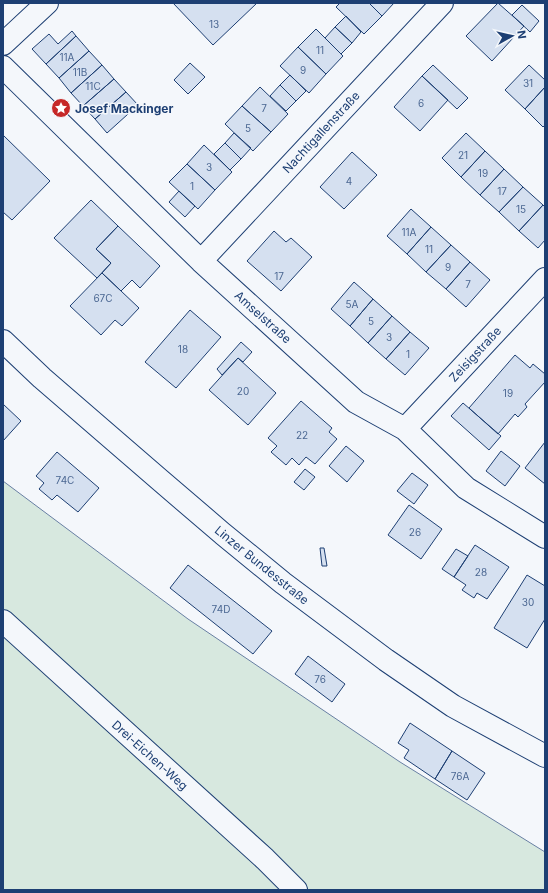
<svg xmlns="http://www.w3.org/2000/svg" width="548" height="893" viewBox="0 0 548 893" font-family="Inter,sans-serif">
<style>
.green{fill:#d7e8df;stroke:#687fa3}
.building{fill:#d5e0f0;stroke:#1d3f73}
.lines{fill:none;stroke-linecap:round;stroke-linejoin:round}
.minor-casing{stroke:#1d3f73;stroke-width:24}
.major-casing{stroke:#1d3f73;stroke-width:24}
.minor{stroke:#f4f7fb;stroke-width:22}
.major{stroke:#f4f7fb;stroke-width:22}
.labels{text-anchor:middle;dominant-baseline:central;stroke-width:3;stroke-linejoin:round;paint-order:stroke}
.number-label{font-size:10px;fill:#4b6792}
.poi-label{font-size:12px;font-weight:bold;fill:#1d3f73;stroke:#f4f7fb;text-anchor:start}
.street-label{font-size:12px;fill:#1d3f73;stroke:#f4f7fb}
</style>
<rect width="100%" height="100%" fill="#f4f7fb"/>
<!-- green -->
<path class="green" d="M 3,481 L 188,619 L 400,762 L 545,852 L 545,890 L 3,890 Z"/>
<!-- building -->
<path class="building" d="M 173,3 L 257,3 L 213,45 Z
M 340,3 L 369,3 L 382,16 L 364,34 L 336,7 Z
M 369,3 L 394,3 L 382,16 Z
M 498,3 L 524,26 L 492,61 L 466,36 Z
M 522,5 L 539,21 L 530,32 L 512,15 Z
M 346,16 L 361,32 L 352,43 L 335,27 Z
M 335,27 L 352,43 L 341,54 L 325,38 Z
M 316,29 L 343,56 L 326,74 L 298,47 Z
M 72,31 L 76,36 L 46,64 L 32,49 L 49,34 L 58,44 Z
M 76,36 L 89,51 L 59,78 L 46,64 Z
M 298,47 L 326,74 L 309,93 L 280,66 Z
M 89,51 L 102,65 L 71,93 L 59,78 Z
M 190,63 L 205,77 L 188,94 L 174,80 Z
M 102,65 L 114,79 L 83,106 L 71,93 Z
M 433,65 L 468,98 L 457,109 L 422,76 Z
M 529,65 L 545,80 L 545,87 L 525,109 L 505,90 Z
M 290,75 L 306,91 L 296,101 L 280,85 Z
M 422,76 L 448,100 L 420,131 L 394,107 Z
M 114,79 L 126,92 L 95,119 L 83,106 Z
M 280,85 L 296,101 L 286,111 L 270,96 Z
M 260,87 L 288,114 L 271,132 L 242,106 Z
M 545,87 L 545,125 L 543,127 L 525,109 Z
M 126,92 L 138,105 L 107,133 L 95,119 Z
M 242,106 L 271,132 L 253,151 L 225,124 Z
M 234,133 L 251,148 L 241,159 L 225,143 Z
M 466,133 L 485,151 L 461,177 L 442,158 Z
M 3,135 L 50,181 L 12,220 L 3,212 Z
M 225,143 L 241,159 L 230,170 L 214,154 Z
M 204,145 L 232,172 L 215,190 L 187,164 Z
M 485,151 L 504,169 L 480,195 L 461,177 Z
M 352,152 L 377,175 L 344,209 L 320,187 Z
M 187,164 L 215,190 L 198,209 L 169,182 Z
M 504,169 L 523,187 L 499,212 L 480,195 Z
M 523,187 L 543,205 L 519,231 L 499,212 Z
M 179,191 L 195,206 L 185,217 L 169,202 Z
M 91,200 L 118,226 L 96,249 L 111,263 L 97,278 L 54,238 Z
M 543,205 L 545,207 L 545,240 L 538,248 L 519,231 Z
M 411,209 L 431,227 L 407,254 L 387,236 Z
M 118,226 L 160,266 L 140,288 L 132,280 L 121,291 L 102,273 L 111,263 L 96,249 Z
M 431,227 L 451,245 L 426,272 L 407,254 Z
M 274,231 L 286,242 L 291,238 L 312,257 L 281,291 L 247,261 Z
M 451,245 L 470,262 L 446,289 L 426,272 Z
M 470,262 L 490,280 L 466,307 L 446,289 Z
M 102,273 L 139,308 L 122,326 L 115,320 L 101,335 L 70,306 Z
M 354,282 L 373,299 L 350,326 L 331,309 Z
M 373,299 L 392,316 L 368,343 L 350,326 Z
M 190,310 L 221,337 L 176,388 L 145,362 Z
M 392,316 L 410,332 L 386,359 L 368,343 Z
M 410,332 L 429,348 L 405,375 L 386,359 Z
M 241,342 L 252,352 L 243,362 L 238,358 L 222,375 L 217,369 Z
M 515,355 L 530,368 L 533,364 L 545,374 L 545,382 L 525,404 L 527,407 L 518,417 L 515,414 L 498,434 L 469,408 Z
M 238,358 L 276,393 L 248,425 L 209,390 Z
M 301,401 L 332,428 L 329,432 L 337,439 L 315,464 L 306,457 L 299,465 L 292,458 L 286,465 L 271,452 L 277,446 L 268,438 Z
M 463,403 L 501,436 L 489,450 L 451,416 Z
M 3,404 L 21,421 L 3,441 Z
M 545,442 L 545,484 L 525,468 Z
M 346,446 L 364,461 L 347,482 L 329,466 Z
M 501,451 L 520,466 L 505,486 L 486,471 Z
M 57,452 L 99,488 L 78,512 L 57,495 L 52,500 L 39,489 L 44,483 L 36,476 Z
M 305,469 L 315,477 L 304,490 L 294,482 Z
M 412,473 L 428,485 L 414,504 L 397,491 Z
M 409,505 L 442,529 L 421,559 L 388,535 Z
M 475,545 L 509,567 L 487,599 L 477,593 L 474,598 L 462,590 L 466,585 L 454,577 Z
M 320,548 L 324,548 L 327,566 L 322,566 Z
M 456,549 L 468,556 L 454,577 L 442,569 Z
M 188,565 L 272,631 L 253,654 L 170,588 Z
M 527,575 L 545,586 L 545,619 L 527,648 L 494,628 Z
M 308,656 L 345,684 L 332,702 L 295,674 Z
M 410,723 L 452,751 L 435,779 L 404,758 L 409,750 L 398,743 Z
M 452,751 L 485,773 L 467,800 L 435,779 Z"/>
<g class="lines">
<!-- minor casing -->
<g class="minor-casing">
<path id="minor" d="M 3,44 L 47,3
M 3,67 L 201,261 L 356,402 L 405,429 L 466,488 L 545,537
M 201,261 L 442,3
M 405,429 L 545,279
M 3,621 L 265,859 L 296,890"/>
</g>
<!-- major casing -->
<g class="major-casing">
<path id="major" d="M 3,341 L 42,378 L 160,480 L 223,534 L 283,583 L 386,660 L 453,706 L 545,756"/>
</g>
<!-- minor -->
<use href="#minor" class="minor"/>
<!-- major -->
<use href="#major" class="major"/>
</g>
<!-- icons -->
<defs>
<g id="sight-disc" transform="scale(1)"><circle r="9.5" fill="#c62828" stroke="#f4f7fb"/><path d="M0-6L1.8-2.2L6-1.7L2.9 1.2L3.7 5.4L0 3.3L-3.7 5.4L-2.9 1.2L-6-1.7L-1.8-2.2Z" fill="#fff"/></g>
</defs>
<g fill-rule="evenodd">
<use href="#sight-disc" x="61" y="108"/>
</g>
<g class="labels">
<!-- number labels -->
<g class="number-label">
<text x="214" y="24">13</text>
<text x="320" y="50">11</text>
<text x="67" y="57">11A</text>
<text x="303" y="70">9</text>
<text x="80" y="72">11B</text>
<text x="528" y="83">31</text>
<text x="93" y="86">11C</text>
<text x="421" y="103">6</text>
<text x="264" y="108">7</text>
<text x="248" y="128">5</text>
<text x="463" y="155">21</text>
<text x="209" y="167">3</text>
<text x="483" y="173">19</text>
<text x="349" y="181">4</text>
<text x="192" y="186">1</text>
<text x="502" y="191">17</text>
<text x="521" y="209">15</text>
<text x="409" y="232">11A</text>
<text x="429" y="249">11</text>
<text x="448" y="267">9</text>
<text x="279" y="276">17</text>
<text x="468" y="284">7</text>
<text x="103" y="298">67C</text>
<text x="352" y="304">5A</text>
<text x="371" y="321">5</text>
<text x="389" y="337">3</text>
<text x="183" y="349">18</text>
<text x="408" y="354">1</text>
<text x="243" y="391">20</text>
<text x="508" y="393">19</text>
<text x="302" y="435">22</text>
<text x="65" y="480">74C</text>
<text x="415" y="532">26</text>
<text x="481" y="572">28</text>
<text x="528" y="602">30</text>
<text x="221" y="609">74D</text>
<text x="320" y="679">76</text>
<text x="460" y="776">76A</text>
</g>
<!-- poi labels -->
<g class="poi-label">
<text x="75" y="108">Josef Mackinger</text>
</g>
<!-- street labels -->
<g class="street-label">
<text transform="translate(321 132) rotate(-47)">Nachtigallenstraße</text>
<text transform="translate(263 317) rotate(42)">Amselstraße</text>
<text transform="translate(475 354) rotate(-47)">Zeisigstraße</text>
<text transform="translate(262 565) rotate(39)">Linzer Bundesstraße</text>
<text transform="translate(150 755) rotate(42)">Drei-Eichen-Weg</text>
</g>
</g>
<!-- border -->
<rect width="548" height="893" fill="none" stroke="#1d3f73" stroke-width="8"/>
<!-- north arrow -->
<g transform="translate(512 36) rotate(82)" stroke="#f4f7fb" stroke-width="3" paint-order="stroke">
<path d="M0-3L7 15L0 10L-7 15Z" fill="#1d3f73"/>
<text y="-6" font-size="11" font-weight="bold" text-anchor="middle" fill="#1d3f73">N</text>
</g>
</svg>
